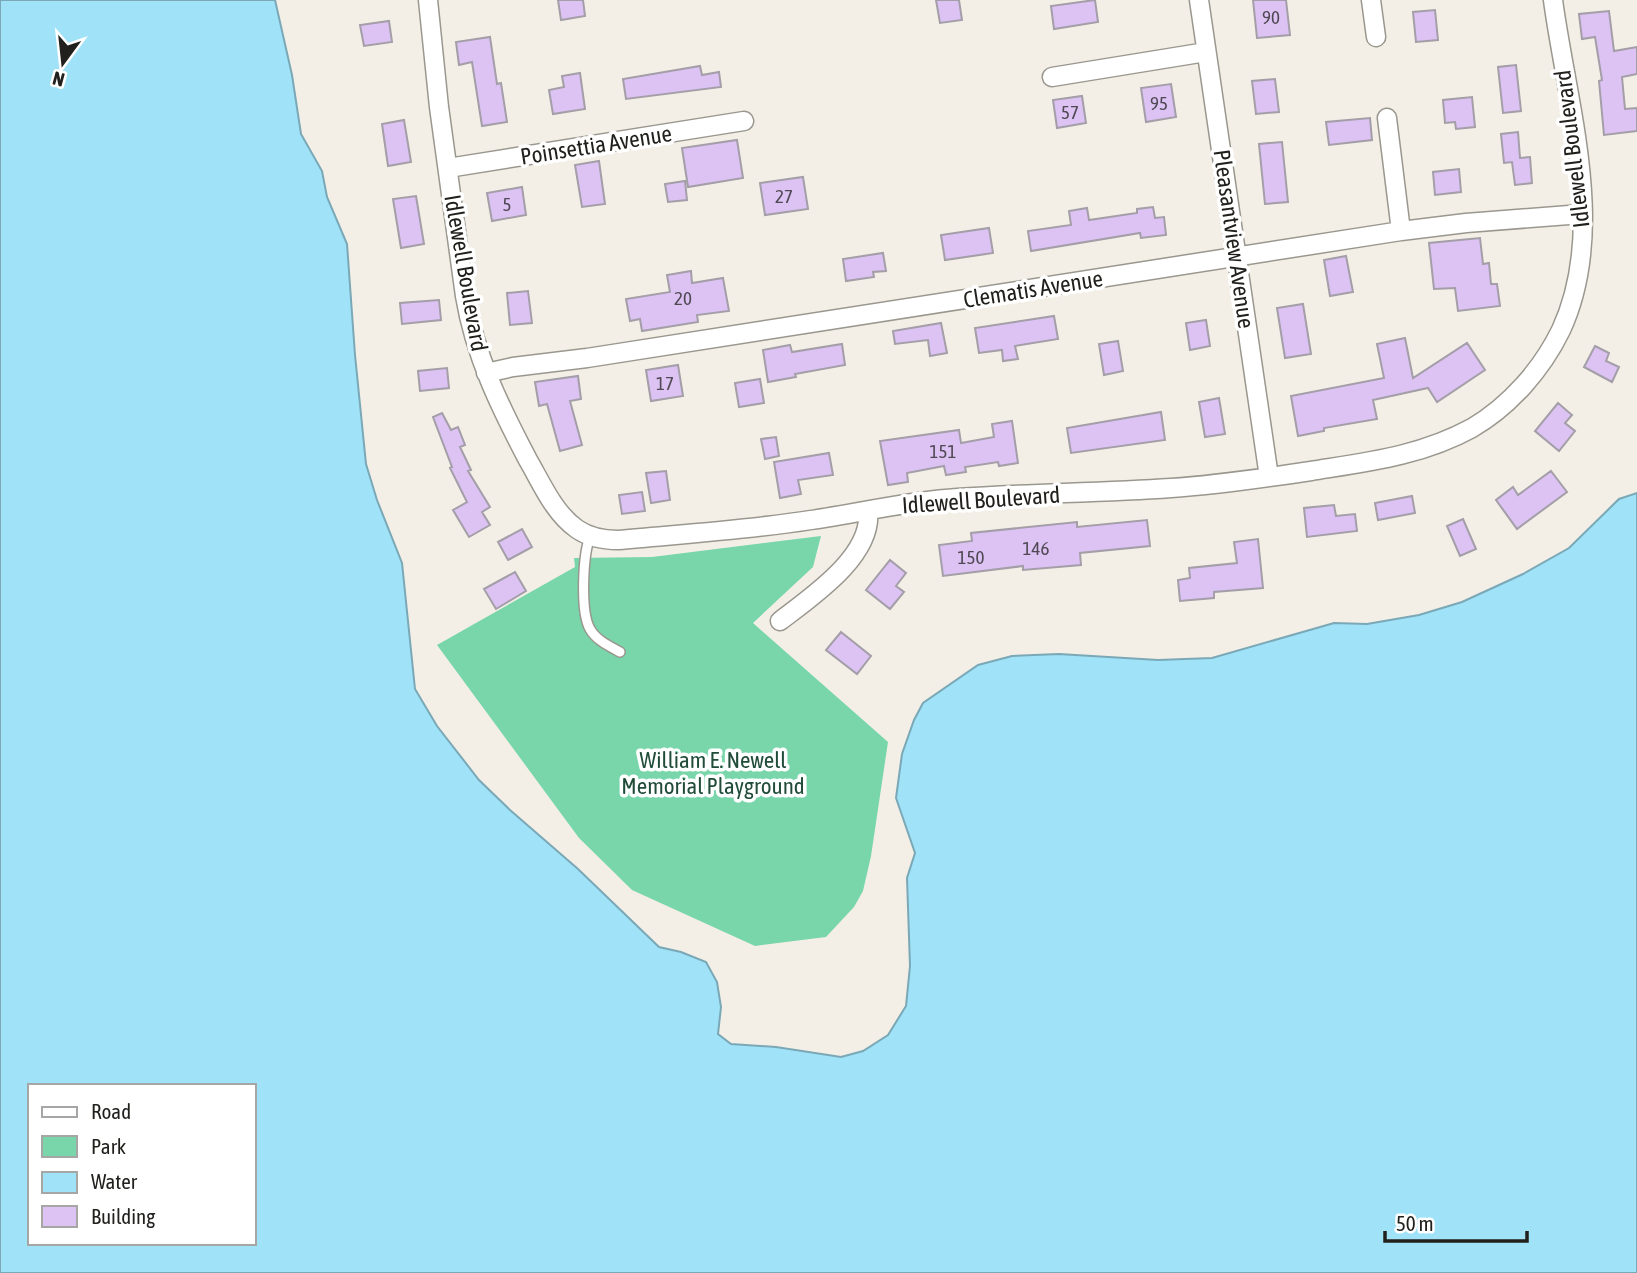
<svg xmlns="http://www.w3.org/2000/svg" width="1637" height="1273" viewBox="0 0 1637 1273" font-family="'Asap Condensed',sans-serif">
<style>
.green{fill:#79d6ab}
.water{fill:#a0e2f7;stroke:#7aa8b6;stroke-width:2;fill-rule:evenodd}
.building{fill:#dcc3f4;stroke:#a39ea7;stroke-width:2}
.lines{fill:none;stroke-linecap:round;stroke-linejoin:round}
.lane-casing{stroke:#9a978e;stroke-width:12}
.street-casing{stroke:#9a978e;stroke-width:21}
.lane{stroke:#fff;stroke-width:9}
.street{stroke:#fff;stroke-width:18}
.labels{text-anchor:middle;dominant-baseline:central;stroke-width:7;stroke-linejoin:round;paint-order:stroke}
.number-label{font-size:19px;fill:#504953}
.street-label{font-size:23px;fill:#21201d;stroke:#fff}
.park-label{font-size:23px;fill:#204c39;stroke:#fff}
</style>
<rect width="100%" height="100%" fill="#f3efe6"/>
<!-- green -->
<path class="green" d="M 821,536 L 813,567 L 753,623 L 888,742 L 871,856 L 863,891 L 854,907 L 826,937 L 755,946 L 632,890 L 579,838 L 437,645 L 575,567 L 574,558 L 652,557 Z"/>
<!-- water -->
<path class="water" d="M 0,0 L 275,0 L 292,75 L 301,134 L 322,171 L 327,197 L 347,244 L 355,355 L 366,464 L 377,500 L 402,563 L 415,689 L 437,726 L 479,780 L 510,810 L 578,869 L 659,947 L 681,952 L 706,962 L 717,982 L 721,1007 L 718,1034 L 731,1044 L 776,1047 L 841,1057 L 863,1051 L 888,1035 L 906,1006 L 910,966 L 907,878 L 915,853 L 896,798 L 902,754 L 914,720 L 923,703 L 978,665 L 1012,656 L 1059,654 L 1158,660 L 1212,658 L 1334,623 L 1367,624 L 1419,615 L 1462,602 L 1523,574 L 1569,548 L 1619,499 L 1637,493 L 1637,1273 L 0,1273 ZM 30,1086 L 254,1086 L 254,1243 L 30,1243 Z"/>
<!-- building -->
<path class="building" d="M 558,0 L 583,0 L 585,16 L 561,20 Z
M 936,0 L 959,0 L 962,20 L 940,23 Z
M 1095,0 L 1098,22 L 1054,29 L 1051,6 Z
M 1253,0 L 1286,0 L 1290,35 L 1257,38 Z
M 1435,10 L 1438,40 L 1416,42 L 1413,12 Z
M 1609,11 L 1614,51 L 1637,47 L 1637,74 L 1622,77 L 1625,109 L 1637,108 L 1637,131 L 1604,135 L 1599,81 L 1602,80 L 1595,37 L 1582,39 L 1579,14 Z
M 389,21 L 392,42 L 364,46 L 360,25 Z
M 490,37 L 497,84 L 501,83 L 507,122 L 482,126 L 472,62 L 459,65 L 456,42 Z
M 1516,65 L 1521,111 L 1503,113 L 1498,67 Z
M 700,66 L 702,75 L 719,72 L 721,87 L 626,99 L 623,79 Z
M 580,73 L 585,109 L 553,114 L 549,90 L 564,87 L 562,76 Z
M 1275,79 L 1279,112 L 1256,114 L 1252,81 Z
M 1171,84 L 1176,117 L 1146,122 L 1141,88 Z
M 1082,96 L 1086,123 L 1057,128 L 1053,100 Z
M 1472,97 L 1475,127 L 1456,129 L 1455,122 L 1445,123 L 1443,100 Z
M 1370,118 L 1372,140 L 1329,145 L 1326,122 Z
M 404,120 L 411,162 L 388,166 L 382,124 Z
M 1518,132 L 1520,158 L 1530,157 L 1532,183 L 1515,185 L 1512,162 L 1504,163 L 1501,134 Z
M 737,140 L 743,178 L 688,187 L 682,148 Z
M 1282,142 L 1288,202 L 1265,204 L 1259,144 Z
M 599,161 L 605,204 L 582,207 L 575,165 Z
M 1459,169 L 1461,192 L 1435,195 L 1433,172 Z
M 803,177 L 808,209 L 765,215 L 760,183 Z
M 685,181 L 687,200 L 668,202 L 665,184 Z
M 522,187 L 526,215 L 492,221 L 487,193 Z
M 416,196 L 424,244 L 401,248 L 393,199 Z
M 1153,207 L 1155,218 L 1164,217 L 1166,235 L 1141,238 L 1140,233 L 1031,251 L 1028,231 L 1071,225 L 1069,211 L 1087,208 L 1089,220 L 1137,213 L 1137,209 Z
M 989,228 L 993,253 L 945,260 L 941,235 Z
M 1480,238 L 1483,264 L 1489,263 L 1491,284 L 1497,284 L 1500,306 L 1458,311 L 1455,288 L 1434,289 L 1429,243 Z
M 883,253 L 886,271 L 873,272 L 874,277 L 846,281 L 843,259 Z
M 1346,256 L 1353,292 L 1330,296 L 1324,260 Z
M 691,271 L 692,283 L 723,278 L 729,311 L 697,315 L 698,322 L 642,331 L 640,319 L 630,321 L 626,299 L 670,292 L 667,275 Z
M 528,291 L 532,323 L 510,325 L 507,293 Z
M 439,300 L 441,320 L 402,324 L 400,303 Z
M 1303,304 L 1311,354 L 1285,358 L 1277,308 Z
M 1054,316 L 1058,339 L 1015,346 L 1018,359 L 1003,361 L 1002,350 L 979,353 L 975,328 Z
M 1206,320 L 1210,346 L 1190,350 L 1186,323 Z
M 941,323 L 947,353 L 930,356 L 928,340 L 895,344 L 893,331 Z
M 1405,338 L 1413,378 L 1467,343 L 1485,370 L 1437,402 L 1428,388 L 1373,400 L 1377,419 L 1324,428 L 1324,431 L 1298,436 L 1291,396 L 1384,378 L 1377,344 Z
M 1118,341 L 1123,371 L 1104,375 L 1099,344 Z
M 842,344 L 845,365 L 795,374 L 796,377 L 768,382 L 763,350 L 790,345 L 792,352 Z
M 1595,346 L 1609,353 L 1606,361 L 1619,367 L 1612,382 L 1584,367 Z
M 678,365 L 683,396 L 651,401 L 646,370 Z
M 447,368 L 449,388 L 420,391 L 418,371 Z
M 578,376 L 581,399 L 570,401 L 582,445 L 560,451 L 547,404 L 539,406 L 535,382 Z
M 760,379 L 764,403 L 739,407 L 735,383 Z
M 1219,398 L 1225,434 L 1205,437 L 1199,402 Z
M 1558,403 L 1572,415 L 1565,423 L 1575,431 L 1559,451 L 1535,431 Z
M 1161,412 L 1165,440 L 1071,453 L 1067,428 Z
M 442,413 L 451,430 L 458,427 L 465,445 L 460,447 L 471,470 L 468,471 L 490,507 L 482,512 L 490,525 L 469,537 L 453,510 L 467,502 L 450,468 L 452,467 L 433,417 Z
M 1012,421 L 1018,463 L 999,466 L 998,462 L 965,467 L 966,472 L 946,475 L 944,466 L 907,473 L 908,482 L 888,485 L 880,441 L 959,430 L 961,443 L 994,437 L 992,424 Z
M 776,437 L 779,456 L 765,459 L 761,439 Z
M 829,453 L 833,475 L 798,480 L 801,494 L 780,498 L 774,462 Z
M 666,471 L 670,500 L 651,503 L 646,473 Z
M 1551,471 L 1567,492 L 1517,529 L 1496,500 L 1513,487 L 1518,495 Z
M 642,492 L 645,511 L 622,514 L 619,495 Z
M 1412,496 L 1415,513 L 1378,520 L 1375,503 Z
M 1334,505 L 1336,516 L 1355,514 L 1357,531 L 1307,537 L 1304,508 Z
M 1463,519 L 1476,549 L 1460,556 L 1447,526 Z
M 1147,520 L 1150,546 L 1080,553 L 1081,565 L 1023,570 L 1023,566 L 943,576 L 939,545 L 972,541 L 971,533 L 1077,522 L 1077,527 Z
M 522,529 L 532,547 L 508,560 L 498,542 Z
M 1258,539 L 1263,588 L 1214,592 L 1214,598 L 1180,601 L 1178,580 L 1190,578 L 1189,568 L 1237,563 L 1234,542 Z
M 890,560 L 906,573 L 896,586 L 904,592 L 890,609 L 866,590 Z
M 515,572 L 526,591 L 496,609 L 484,589 Z
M 841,632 L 871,656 L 857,674 L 826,650 Z"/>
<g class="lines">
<!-- lane casing -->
<g class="lane-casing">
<path id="lane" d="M 590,537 C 583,554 580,612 590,629 C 596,640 609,646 620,652"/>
</g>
<!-- street casing -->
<g class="street-casing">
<path id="street" d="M 428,0 L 439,107 L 465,296 C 475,356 500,407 528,460 C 542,484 554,513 577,529 C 590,538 603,540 618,540 C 682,534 747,530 811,520 C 860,513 908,501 957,498 C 1028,493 1100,493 1171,488 C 1218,485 1265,478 1311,471 C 1367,462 1421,456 1472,428 C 1510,406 1542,369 1561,330 C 1608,229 1567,105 1553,0
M 1199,0 L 1269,477
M 1371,0 L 1376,37
M 1052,77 L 1206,52
M 1387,118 L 1401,231
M 448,168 L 744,121
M 486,373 L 513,367 L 587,358 L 1401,231 L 1466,223 L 1582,214
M 780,621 C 811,597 873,556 868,511"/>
</g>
<!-- lane -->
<use href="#lane" class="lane"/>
<!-- street -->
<use href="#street" class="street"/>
</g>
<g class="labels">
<!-- number labels -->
<g class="number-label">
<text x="1271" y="17">90</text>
<text x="1159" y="103">95</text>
<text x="1070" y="112">57</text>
<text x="784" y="196">27</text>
<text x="507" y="204">5</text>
<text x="683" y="298">20</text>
<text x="665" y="383">17</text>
<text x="943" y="451">151</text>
<text x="1036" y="548">146</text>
<text x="971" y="557">150</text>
</g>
<!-- street labels -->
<g class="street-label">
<text transform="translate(596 145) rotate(-9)">Poinsettia Avenue</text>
<text transform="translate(1572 149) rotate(-97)">Idlewell Boulevard</text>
<text transform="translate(1234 239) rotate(82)">Pleasantview Avenue</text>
<text transform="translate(466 273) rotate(80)">Idlewell Boulevard</text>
<text transform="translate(1033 289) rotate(-9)">Clematis Avenue</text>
<text transform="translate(981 500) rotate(-4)">Idlewell Boulevard</text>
</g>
<!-- park labels -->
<g class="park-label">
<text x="713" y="760">William E. Newell<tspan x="713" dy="26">Memorial Playground</tspan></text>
</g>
</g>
<!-- legend -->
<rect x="28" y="1084" width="228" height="161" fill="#ffffff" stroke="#a6a6a5" stroke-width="2"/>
<rect x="42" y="1107" width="35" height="10" fill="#ffffff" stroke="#a6a6a5" stroke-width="2"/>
<text x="91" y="1119" font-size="21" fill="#21201d">Road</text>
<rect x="42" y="1136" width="35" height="21" fill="#79d6ab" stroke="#a6a6a5" stroke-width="2"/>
<text x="91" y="1154" font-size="21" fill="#21201d">Park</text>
<rect x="42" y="1172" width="35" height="21" fill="#a0e2f7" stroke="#a6a6a5" stroke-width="2"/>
<text x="91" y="1189" font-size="21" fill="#21201d">Water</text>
<rect x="42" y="1206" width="35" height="21" fill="#dcc3f4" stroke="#a6a6a5" stroke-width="2"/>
<text x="91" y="1224" font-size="21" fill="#21201d">Building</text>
<!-- north arrow -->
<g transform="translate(63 63) rotate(195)" stroke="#ffffff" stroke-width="5" paint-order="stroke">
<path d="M0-5L12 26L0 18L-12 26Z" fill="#21201d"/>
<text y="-10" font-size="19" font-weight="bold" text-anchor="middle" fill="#21201d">N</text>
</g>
<!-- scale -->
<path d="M1385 1231v10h142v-10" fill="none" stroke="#21201d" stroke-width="3.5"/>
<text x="1396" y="1231" font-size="21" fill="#21201d" stroke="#ffffff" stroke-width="5" paint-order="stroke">50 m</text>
</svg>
